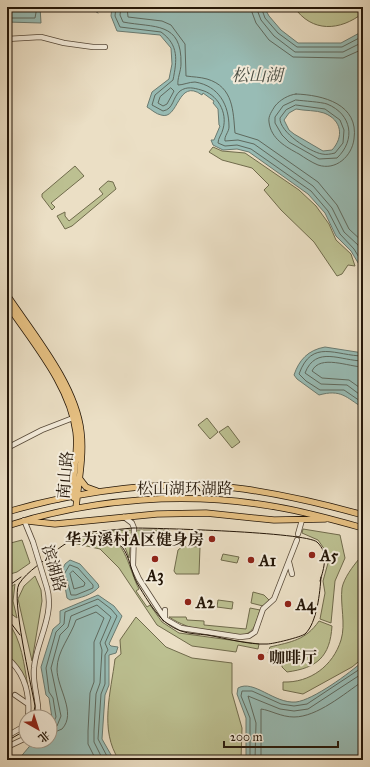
<svg xmlns="http://www.w3.org/2000/svg" width="370" height="767" viewBox="0 0 370 767" font-family="'IM FELL Great Primer','Noto Serif SC',serif">
<style>
.green{fill:#bcc091;stroke:#706b4c}
.water{fill:#98bcb5;stroke:#6a7a70;fill-rule:evenodd}
.lines{fill:none;stroke-linecap:round;stroke-linejoin:round}
.shore{stroke:#5e695e;stroke-width:1}
.stream{stroke:#6a7a70;stroke-width:1}
.minor-casing{stroke:#564837;stroke-width:6}
.major-casing{stroke:#241608;stroke-width:7}
.minor{stroke:#f2ead9;stroke-width:4.5}
.major{stroke:#e6c082;stroke-width:5.5}
.tram{stroke:#241608;stroke-width:1}
.minor-bridge-casing{stroke:#564837;stroke-width:6;stroke-linecap:butt}
.minor-bridge{stroke:#f2ead9;stroke-width:4.5}
.poi-dot{fill:#8f2418;stroke:#f2ead9;stroke-width:1.5}
.labels{text-anchor:middle;dominant-baseline:central;stroke-width:4;stroke-linejoin:round;paint-order:stroke}
.street-label{font-size:16px;fill:#241608;stroke:#f2ead9}
.poi-label{font-size:16px;font-weight:bold;fill:#241608;stroke:#f2ead9;text-anchor:start}
.water-label{font-size:17px;font-style:italic;fill:#4d5045;stroke:#f2ead9}
</style>
<rect width="100%" height="100%" fill="#ebdfc5"/>
<filter id="stains"><feTurbulence type="fractalNoise" baseFrequency=".005" numOctaves="4"/><feColorMatrix values="0 0 0 0 .2 0 0 0 0 .09 0 0 0 0 .02 0 0 0 .5 -.17"/></filter>
<radialGradient id="worn" r=".72"><stop offset=".6" stop-color="#630" stop-opacity="0"/><stop offset="1" stop-color="#630" stop-opacity=".3"/></radialGradient>
<!-- green -->
<path class="green" d="M 294,7 L 363,7 L 363,13 C 340,31 312,33 294,7 Z
M 213,147 L 222,151 L 245,153 L 299,190 L 316,206 L 329,224 L 336,240 L 351,254 L 355,266 L 348,265 L 342,274 L 337,276 L 314,242 L 281,210 L 264,190 L 269,185 L 252,168 L 222,160 L 209,152 Z
M 75,166 L 84,176 L 51,203 L 55,207 L 52,210 L 42,197 L 42,194 Z
M 108,181 L 113,182 L 116,189 L 72,226 L 65,229 L 57,216 L 65,212 L 65,216 L 69,221 L 103,194 L 99,189 Z
M 207,418 L 218,432 L 210,439 L 198,425 Z
M 228,426 L 240,442 L 232,448 L 219,432 Z
M 303,529 L 340,535 L 345,558 L 335,581 L 331,623 L 320,619 L 325,593 L 323,581 L 328,563 L 325,550 L 318,540 L 302,533 Z
M 132,530 L 129,558 C 125,545 120,537 107,531 Z
M 136,530 L 169,530 L 169,532 L 154,532 L 153,540 L 143,540 L 135,545 Z
M 83,534 C 89,534 96,533 102,534 C 126,538 129,571 139,589 L 136,591 L 147,607 L 150,605 L 162,622 L 179,633 L 259,644 L 258,649 L 238,645 L 236,652 L 192,646 L 157,625 L 119,568 L 100,549 L 73,543 L 72,536 Z
M 22,540 L 30,563 L 17,572 L 7,575 L 7,544 Z
M 183,546 L 200,547 L 199,574 L 176,574 L 174,571 L 178,550 Z
M 223,554 L 239,557 L 237,563 L 221,560 Z
M 359,559 L 363,566 L 363,658 L 352,667 L 303,694 L 283,690 L 283,682 C 310,683 333,666 341,640 C 346,624 340,605 342,588 C 344,578 353,566 359,559 Z
M 35,576 L 41,590 L 42,601 L 32,661 L 18,599 L 24,586 Z
M 15,584 L 13,601 L 17,618 L 7,611 L 7,590 Z
M 253,592 L 264,595 L 269,600 L 263,606 L 251,603 Z
M 218,600 L 233,602 L 232,609 L 217,607 Z
M 250,608 L 260,610 C 256,623 255,633 240,636 C 214,632 192,632 169,617 L 186,617 L 187,620 L 204,621 L 204,625 L 246,629 Z
M 136,617 L 166,647 L 192,658 L 232,663 L 232,693 L 242,728 L 241,760 L 119,760 C 99,730 111,692 115,659 L 121,654 L 120,640 Z
M 7,621 C 22,639 24,665 28,687 L 22,673 L 7,656 Z
M 319,621 L 332,626 C 330,657 317,668 287,672 L 282,667 L 282,658 L 268,653 L 270,647 C 291,642 306,640 319,621 Z"/>
<!-- water -->
<path class="water" d="M 7,7 L 40,7 L 41,23 L 7,22 Z
M 112,7 L 264,7 L 269,16 L 281,30 L 298,43 L 341,43 L 363,31 L 363,271 L 351,251 L 336,236 L 325,213 L 308,194 L 249,152 L 237,149 L 223,150 L 213,145 L 211,140 L 214,140 L 220,126 L 219,125 L 218,109 L 213,103 L 214,101 L 203,93 L 202,95 C 177,77 179,121 161,115 C 156,114 152,110 147,107 L 152,92 L 169,79 L 172,64 L 171,48 L 160,35 L 117,31 L 111,16 ZM 296,109 C 305,111 316,110 324,113 C 342,120 344,137 332,150 L 323,151 L 294,134 L 289,130 L 284,120 L 289,113 Z
M 325,347 L 363,353 L 363,408 C 346,397 341,389 319,395 L 297,379 L 294,375 C 299,360 308,350 325,347 Z
M 70,560 L 80,564 L 98,584 L 99,587 C 92,595 80,598 70,600 L 67,598 L 64,581 L 60,575 L 65,564 Z
M 98,595 L 114,606 L 122,616 L 109,644 L 111,646 L 118,647 L 116,653 L 109,655 L 109,685 L 105,695 L 102,739 L 114,760 L 18,760 L 34,741 L 50,741 L 50,720 L 52,718 L 49,698 L 46,695 L 41,667 L 53,629 L 60,623 L 60,611 Z
M 363,661 L 363,760 L 246,760 L 246,718 L 237,694 L 238,688 C 254,679 274,704 296,702 C 313,700 350,673 363,661 Z"/>
<g class="lines">
<!-- shore -->
<path class="shore" d="M 116,7 L 115,16 L 120,27 L 161,32 C 179,45 177,60 173,80 L 155,95 L 152,105 L 163,111 C 174,109 172,98 180,91 C 187,86 194,88 201,90 C 217,94 228,112 223,129 C 222,134 218,138 218,143 L 225,146 L 237,145 L 251,149 L 311,191 L 328,211 L 340,234 L 354,249 L 363,264
M 121,7 L 120,15 L 123,22 C 154,28 182,21 181,64 C 181,71 177,79 178,85 C 183,85 189,82 195,82 C 219,86 229,105 229,127 C 229,132 224,136 225,141 L 238,140 L 254,144 L 313,186 L 332,208 L 344,232 L 358,245 L 363,255
M 127,7 L 128,17 L 162,21 L 171,25 L 185,44 L 186,76 C 193,77 200,77 207,79 C 234,87 233,112 235,133 L 258,140 L 318,182 L 337,205 L 349,229 L 363,242
M 250,7 L 256,23 L 269,40 L 293,57 L 343,58 L 363,49
M 256,7 L 261,20 L 274,36 L 295,52 L 343,52 L 363,42
M 261,7 L 265,18 L 278,33 L 297,47 L 342,47 L 363,36
M 7,18 L 35,18 L 37,7
M 171,88 L 174,91 L 167,104 L 163,106 L 158,103 L 160,97 Z
M 296,94 C 323,95 359,104 354,139 C 352,156 336,171 318,165 C 311,162 305,158 299,154 C 286,147 271,139 269,122 C 268,116 272,111 275,106 C 280,100 288,95 296,94 Z
M 296,100 C 304,101 321,102 327,104 C 352,114 356,140 337,158 L 319,159 L 289,142 L 282,135 L 275,123 L 275,117 L 283,106 Z
M 296,105 L 325,109 L 340,120 L 344,130 L 343,143 L 335,153 C 331,154 326,155 322,154 C 310,152 279,132 280,118 L 286,110 Z
M 363,356 C 336,356 312,338 299,374 L 306,381 L 320,390 L 344,390 L 363,403
M 363,361 C 341,361 316,345 305,373 L 321,384 L 347,385 L 363,397
M 363,367 C 349,367 320,354 312,371 L 322,378 L 349,380 L 363,390
M 70,565 L 78,568 L 93,585 L 93,588 L 76,595 L 71,595 L 67,580 L 64,575 Z
M 73,571 L 85,583 L 84,586 L 74,589 L 70,574 Z
M 50,723 L 54,721 L 56,717 L 53,698 L 49,692 L 46,668 L 56,632 L 64,624 L 65,612 L 98,599 L 111,609 L 117,616 L 105,643 L 108,650 L 105,655 L 105,684 L 101,694 L 98,739 L 109,760
M 50,728 L 57,726 L 61,716 L 51,668 L 60,635 L 68,627 L 71,616 L 97,605 L 111,617 L 100,643 L 102,650 L 100,683 L 96,694 L 94,731 L 94,742 L 103,760
M 50,734 L 62,729 C 77,713 57,688 57,669 C 57,651 71,636 76,620 L 96,612 L 104,618 L 94,642 L 94,682 L 90,693 L 88,731 L 88,744 L 96,760
M 250,760 L 250,718 L 241,696 L 242,691 L 252,691 L 281,704 L 294,706 L 307,704 L 363,667
M 255,760 L 256,723 L 248,696 L 280,709 L 294,711 L 308,709 L 363,673
M 261,760 L 261,709 C 270,710 281,717 294,717 C 317,717 344,694 363,681"/>
<!-- stream -->
<path class="stream" d="M 88,7 L 98,13"/>
<!-- minor casing -->
<g class="minor-casing">
<path id="minor" d="M 7,39 L 41,37 L 64,43 L 93,47 L 105,47
M 7,448 L 42,430 L 73,418
M 124,517 L 132,523 L 134,528 L 133,566 L 139,579 L 165,619 L 181,628 L 240,637 L 249,636 L 255,632 L 263,609 L 274,599 L 297,540
M 24,520 L 33,542
M 298,534 L 302,520
M 289,562 L 292,574
M 165,610 L 165,619
M 7,658 C 25,673 30,695 28,717
M 15,695 L 28,704
M 38,717 C 40,701 32,685 34,668 C 36,642 55,615 47,588
M 7,736 L 21,728 L 26,720
M 7,747 L 26,738"/>
</g>
<!-- major casing -->
<g class="major-casing">
<path id="major" d="M 7,295 C 33,334 76,385 81,432 C 84,456 78,484 76,508
M 7,304 C 32,342 70,385 76,432 C 79,454 71,477 74,498
M 79,478 L 86,487 L 97,491
M 59,499 L 70,491 L 73,485
M 7,512 C 82,490 166,479 244,489 C 285,495 324,504 363,515
M 28,521 L 55,524 L 157,514 L 206,513 L 274,520 L 325,519
M 7,526 C 93,498 188,491 277,507 C 306,512 335,520 363,528"/>
</g>
<!-- minor -->
<use href="#minor" class="minor"/>
<!-- major -->
<use href="#major" class="major"/>
<!-- tram -->
<path class="tram" d="M 91,532 C 105,531 119,529 133,528 C 156,528 305,532 317,542 C 329,553 324,568 320,581
M 7,587 L 21,577
M 7,618 L 20,635
M 33,717 L 35,706 C 31,684 11,598 19,584 C 27,571 45,561 57,550 C 72,537 93,531 113,540 C 130,548 129,568 137,583 C 144,595 153,610 163,620 C 167,624 175,629 181,631 C 189,634 199,634 207,635 C 225,638 249,645 267,644 C 273,644 301,637 305,634 C 317,623 320,592 321,577
M 7,741 L 26,730"/>
<!-- minor-bridge casing -->
<g class="minor-bridge-casing">
<path id="minor-bridge" d="M 33,542 L 47,588"/>
</g>
<!-- minor-bridge -->
<use href="#minor-bridge" class="minor-bridge"/>
</g>
<!-- markers -->
<g class="poi-dot">
<circle cx="212" cy="539" r="4"/>
<circle cx="312" cy="555" r="4"/>
<circle cx="155" cy="559" r="4"/>
<circle cx="251" cy="560" r="4"/>
<circle cx="188" cy="602" r="4"/>
<circle cx="288" cy="604" r="4"/>
<circle cx="261" cy="657" r="4"/>
</g>
<g class="labels">
<!-- street labels -->
<g class="street-label">
<text transform="translate(65 475) rotate(-85)">南山路</text>
<text x="185" y="488">松山湖环湖路</text>
<text transform="translate(54 568) rotate(74)">滨湖路</text>
</g>
<!-- poi labels -->
<g class="poi-label">
<text x="204" y="539" text-anchor="end">华为溪村A区健身房</text>
<text x="320" y="555">A5</text>
<text x="259" y="560">A1</text>
<text x="155" y="575" text-anchor="middle">A3</text>
<text x="196" y="602">A2</text>
<text x="296" y="604">A4</text>
<text x="269" y="657">咖啡厅</text>
</g>
<!-- water labels -->
<g class="water-label">
<text x="257" y="75">松山湖</text>
</g>
</g>
<!-- margin -->
<rect width="370" height="767" fill="none" stroke="#ebdfc5" stroke-width="24"/>
<rect x="8" y="8" width="354" height="751" fill="none" stroke="#241608" stroke-width="2"/>
<rect x="12" y="12" width="346" height="743" fill="none" stroke="#241608"/>
<!-- north arrow -->
<g transform="translate(38 729) rotate(141)"><circle r="19" fill="#f2ead9" stroke="#a09585"/>
<path d="M0-3L7 15L0 10L-7 15Z" fill="#8f2418"/>
<text y="-6" font-size="11" font-weight="bold" text-anchor="middle" fill="#241608">北</text>
</g>
<!-- scale -->
<path d="M224 741v6h114v-6" fill="none" stroke="#241608" stroke-width="2"/>
<text x="230" y="741" font-size="12" fill="#241608" stroke="#f2ead9" stroke-width="3" paint-order="stroke">200 m</text>
<rect width="100%" height="100%" filter="url(#stains)"/>
<rect width="100%" height="100%" fill="url(#worn)"/>
</svg>
